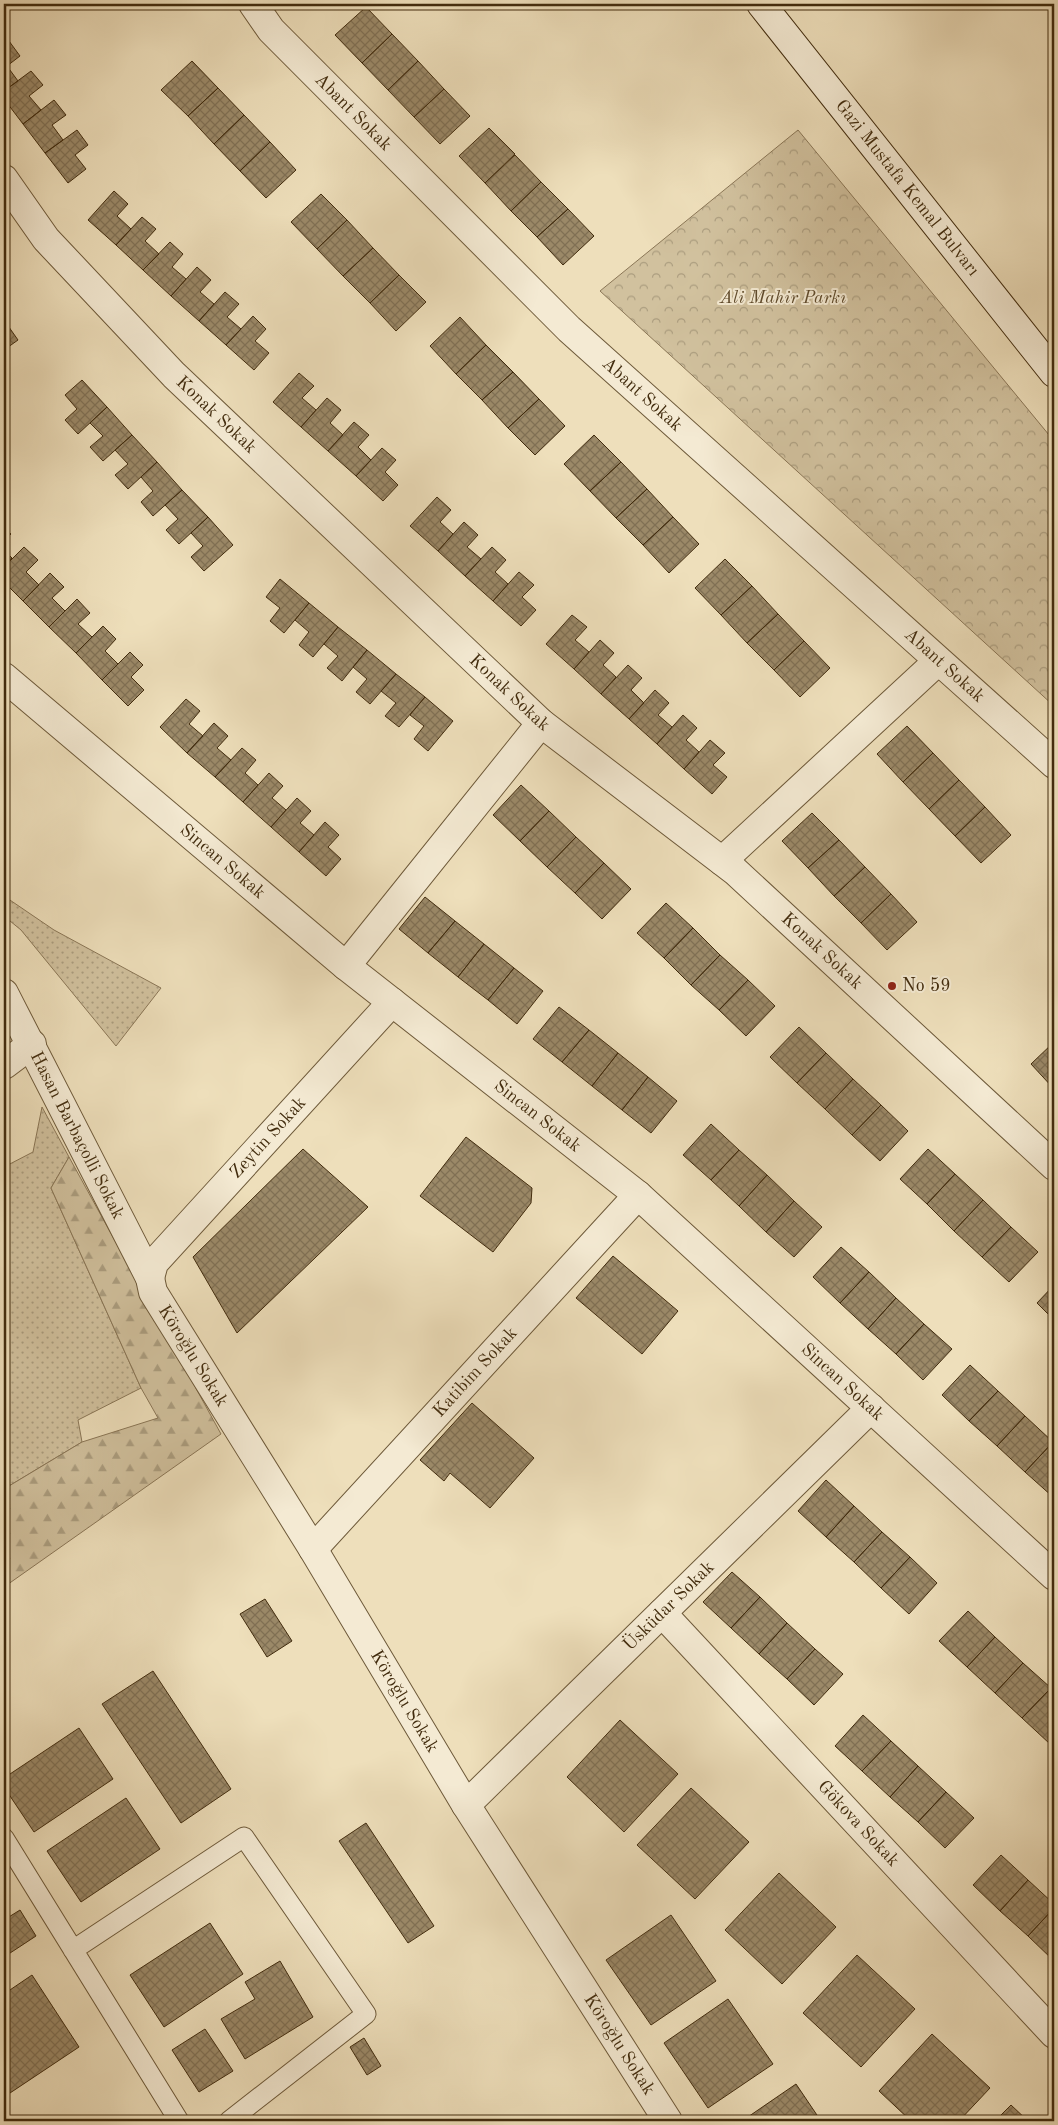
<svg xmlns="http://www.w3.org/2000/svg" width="1058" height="2125" viewBox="0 0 1058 2125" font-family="'Old Standard TT',serif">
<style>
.grass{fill:url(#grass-dots);stroke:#8a7656}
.forest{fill:url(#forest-firs);stroke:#8a7656}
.park{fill:url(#park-crowns);stroke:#8a7656}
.building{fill:url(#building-cross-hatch);stroke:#422c0e}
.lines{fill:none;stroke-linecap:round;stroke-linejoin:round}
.service-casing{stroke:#6d5939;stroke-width:21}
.minor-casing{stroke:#6d5939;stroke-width:30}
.secondary-casing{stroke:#422c0e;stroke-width:30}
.service{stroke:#f4ead3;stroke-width:19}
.minor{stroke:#f4ead3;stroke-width:28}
.secondary{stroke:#f4ead3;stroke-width:28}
.poi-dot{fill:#8f2418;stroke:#f4ead3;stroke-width:2}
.labels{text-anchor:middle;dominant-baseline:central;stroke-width:4;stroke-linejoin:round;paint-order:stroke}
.street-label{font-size:18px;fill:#422c0e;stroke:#f4ead3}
.park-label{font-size:18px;font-style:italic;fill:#5f4a2b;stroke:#f4ead3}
.poi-label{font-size:18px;fill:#422c0e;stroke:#f4ead3;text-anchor:start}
</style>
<defs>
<pattern id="grass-dots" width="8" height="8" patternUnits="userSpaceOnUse" patternTransform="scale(1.25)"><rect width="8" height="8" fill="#d1c19e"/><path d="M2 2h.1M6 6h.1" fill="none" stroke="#ab9d7f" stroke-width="1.8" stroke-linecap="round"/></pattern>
<pattern id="forest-firs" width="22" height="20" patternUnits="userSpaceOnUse" patternTransform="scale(1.25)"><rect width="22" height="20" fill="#d1c19e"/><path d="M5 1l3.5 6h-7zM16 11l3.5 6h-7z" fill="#ab9d7f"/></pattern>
<pattern id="park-crowns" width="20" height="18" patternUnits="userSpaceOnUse" patternTransform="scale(1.25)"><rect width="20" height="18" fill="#d1c19e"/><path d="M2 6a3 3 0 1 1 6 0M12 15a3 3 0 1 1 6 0" fill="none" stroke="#ab9d7f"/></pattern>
<pattern id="building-cross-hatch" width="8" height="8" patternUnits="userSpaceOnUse" patternTransform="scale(1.25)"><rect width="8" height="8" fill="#9b8968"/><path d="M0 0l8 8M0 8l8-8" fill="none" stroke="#807054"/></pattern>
</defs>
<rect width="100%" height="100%" fill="#eedfbb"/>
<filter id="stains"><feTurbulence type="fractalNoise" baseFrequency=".004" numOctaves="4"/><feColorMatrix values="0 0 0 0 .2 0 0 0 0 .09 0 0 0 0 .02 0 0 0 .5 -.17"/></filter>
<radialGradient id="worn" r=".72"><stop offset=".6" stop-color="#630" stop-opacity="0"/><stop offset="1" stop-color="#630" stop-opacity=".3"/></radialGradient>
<!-- grass -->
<path class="grass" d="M 4,896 L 54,930 L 161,988 L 116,1046 L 21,930 L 4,916 Z
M 42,1107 L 69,1157 L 51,1188 L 141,1388 L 78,1420 L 82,1442 L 4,1489 L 4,1167 L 33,1152 Z"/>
<!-- forest -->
<path class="forest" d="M 69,1157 L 221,1434 L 4,1587 L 4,1489 L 82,1442 L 158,1418 L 141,1388 L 51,1188 Z"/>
<!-- park -->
<path class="park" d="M 798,130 L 1054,441 L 1054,706 L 600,291 Z"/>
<!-- building -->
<path class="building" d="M 366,7 L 392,34 L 362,63 L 335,35 Z
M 392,34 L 418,61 L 388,90 L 362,63 Z
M 9,41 L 20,56 L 7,66 L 18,81 L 4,91 L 4,45 Z
M 192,61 L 218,88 L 188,116 L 161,90 Z
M 418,61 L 444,89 L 414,117 L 388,90 Z
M 31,71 L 43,85 L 29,96 L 41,110 L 23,124 L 4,99 L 4,91 Z
M 218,88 L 244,115 L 214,144 L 188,116 Z
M 444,89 L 470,116 L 440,144 L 414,117 Z
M 54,100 L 66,115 L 52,125 L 63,140 L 45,153 L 23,124 Z
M 244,115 L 270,142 L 240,171 L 214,144 Z
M 489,128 L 515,154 L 485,183 L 459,156 Z
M 77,130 L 88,145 L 75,155 L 86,169 L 68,183 L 45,153 Z
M 270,142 L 296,170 L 266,198 L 240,171 Z
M 515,155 L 541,182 L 511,211 L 485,183 Z
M 541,182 L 568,209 L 537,237 L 511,211 Z
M 114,191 L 128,204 L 117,216 L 131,229 L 116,245 L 88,220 Z
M 321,194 L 347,220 L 317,249 L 291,222 Z
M 568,209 L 594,236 L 563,265 L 537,237 Z
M 142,217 L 156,229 L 145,241 L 159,254 L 143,270 L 116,245 Z
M 347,220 L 373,248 L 343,276 L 317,249 Z
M 170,242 L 183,254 L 172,267 L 186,279 L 171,296 L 143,270 Z
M 373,248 L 399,275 L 370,303 L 343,276 Z
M 197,267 L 211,280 L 200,292 L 214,304 L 199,321 L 171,296 Z
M 399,275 L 426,302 L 396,331 L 370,303 Z
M 225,292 L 239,304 L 227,317 L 241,329 L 226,345 L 199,321 Z
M 253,316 L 266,329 L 255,341 L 269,353 L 254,370 L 226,345 Z
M 460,317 L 486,345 L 456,374 L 430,346 Z
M 4,320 L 18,340 L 4,350 Z
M 486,345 L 513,372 L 482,400 L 456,374 Z
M 513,372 L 539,399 L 508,428 L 482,400 Z
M 299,373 L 314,386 L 302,398 L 316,410 L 301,427 L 273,402 Z
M 82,380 L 107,407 L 78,434 L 65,420 L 77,409 L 65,395 Z
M 327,398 L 341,410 L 330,423 L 343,435 L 328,451 L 301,427 Z
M 539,399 L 565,426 L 535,455 L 508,428 Z
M 107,407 L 132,435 L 103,461 L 90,447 L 103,436 L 90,423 Z
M 354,422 L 369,435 L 358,447 L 371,460 L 356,476 L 328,451 Z
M 132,435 L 157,462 L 128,489 L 115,475 L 128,464 L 115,450 Z
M 594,435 L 621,462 L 590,491 L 564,464 Z
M 382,448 L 396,460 L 385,472 L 398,485 L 383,501 L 356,476 Z
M 157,462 L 182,490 L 153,516 L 141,502 L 153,491 L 141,477 Z
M 621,462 L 647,489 L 616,518 L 590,491 Z
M 647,489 L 673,517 L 643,545 L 616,518 Z
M 182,490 L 208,517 L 179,544 L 166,530 L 178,519 L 165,505 Z
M 437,497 L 451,510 L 440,522 L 453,534 L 438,551 L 410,526 Z
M 208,517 L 233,545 L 204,571 L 191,557 L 203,546 L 191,533 Z
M 673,517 L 699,544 L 669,573 L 643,545 Z
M 464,522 L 478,535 L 467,547 L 481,559 L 465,576 L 438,551 Z
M 4,527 L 11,534 L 4,541 Z
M 24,547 L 38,560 L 26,572 L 39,585 L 23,601 L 4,582 L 4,567 Z
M 492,547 L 506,560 L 495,572 L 508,584 L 493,601 L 465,576 Z
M 4,550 L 12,558 L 4,567 Z
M 725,559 L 752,586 L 721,615 L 695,588 Z
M 519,572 L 534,585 L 522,597 L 536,610 L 521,626 L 493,601 Z
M 50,573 L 64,587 L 52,598 L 65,611 L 49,627 L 23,601 Z
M 280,579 L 309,603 L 284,633 L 270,621 L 280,608 L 266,597 Z
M 752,586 L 778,614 L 747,643 L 721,615 Z
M 77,599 L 90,613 L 78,624 L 92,637 L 76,653 L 49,627 Z
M 309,603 L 338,627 L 313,657 L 299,645 L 309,632 L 295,620 Z
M 778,614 L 804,641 L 774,670 L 747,643 Z
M 572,615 L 587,627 L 575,640 L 589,652 L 574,669 L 546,644 Z
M 103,626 L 116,639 L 105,651 L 118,664 L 102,680 L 76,653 Z
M 338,627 L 367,650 L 342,681 L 327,668 L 338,656 L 324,644 Z
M 600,640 L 614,653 L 603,665 L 616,677 L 601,694 L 574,669 Z
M 804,641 L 830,668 L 800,697 L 774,670 Z
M 367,650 L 396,674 L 370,704 L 356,692 L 367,679 L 353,667 Z
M 130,652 L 143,665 L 131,677 L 144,690 L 128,706 L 102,680 Z
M 628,665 L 642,678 L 631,690 L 644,703 L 629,719 L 601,694 Z
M 396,674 L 425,697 L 399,727 L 385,716 L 396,703 L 381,691 Z
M 655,690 L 669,703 L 658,715 L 672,727 L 657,744 L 629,719 Z
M 425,697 L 453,721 L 428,751 L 414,739 L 424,726 L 410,715 Z
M 186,699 L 200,711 L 189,724 L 203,736 L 187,753 L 160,727 Z
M 683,715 L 697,728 L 686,740 L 699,752 L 684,769 L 657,744 Z
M 214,723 L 228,736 L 217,748 L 231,760 L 215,777 L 187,753 Z
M 907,726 L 933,753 L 903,782 L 877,754 Z
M 710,740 L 725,753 L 713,765 L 727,777 L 712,794 L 684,769 Z
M 242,748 L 256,760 L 245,773 L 258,785 L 243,802 L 215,777 Z
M 933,753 L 959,780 L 929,809 L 903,782 Z
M 269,773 L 283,786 L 272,798 L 286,810 L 271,827 L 243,802 Z
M 959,780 L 985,807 L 955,836 L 929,809 Z
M 521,785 L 549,811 L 520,841 L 493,815 Z
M 297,798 L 311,811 L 300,823 L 314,835 L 299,852 L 271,827 Z
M 985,807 L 1011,835 L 981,863 L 955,836 Z
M 549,811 L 576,837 L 547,867 L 520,841 Z
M 812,813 L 839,840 L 808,868 L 782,841 Z
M 325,822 L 339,835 L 328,847 L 341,859 L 326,876 L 299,852 Z
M 576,837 L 604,863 L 575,893 L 547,867 Z
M 839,840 L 865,867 L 834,896 L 808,868 Z
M 604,863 L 631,889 L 602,919 L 575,893 Z
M 865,867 L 891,894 L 861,923 L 834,896 Z
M 891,894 L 917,922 L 887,950 L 861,923 Z
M 425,897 L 455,921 L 428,953 L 399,929 Z
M 666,903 L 693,928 L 664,958 L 637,933 Z
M 455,921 L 484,944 L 458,977 L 428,953 Z
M 693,928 L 720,955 L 691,985 L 664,958 Z
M 484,944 L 514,968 L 488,1000 L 458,977 Z
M 720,955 L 748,980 L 719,1010 L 691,985 Z
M 514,968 L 543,991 L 517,1024 L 488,1000 Z
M 748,980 L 775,1006 L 746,1036 L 719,1010 Z
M 559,1007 L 589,1030 L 562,1062 L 533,1039 Z
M 799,1027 L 826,1053 L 797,1083 L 770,1057 Z
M 589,1030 L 618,1053 L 592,1086 L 562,1062 Z
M 1054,1042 L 1054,1089 L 1031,1064 Z
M 618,1053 L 648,1077 L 622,1110 L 592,1086 Z
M 826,1053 L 853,1079 L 825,1109 L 797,1083 Z
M 648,1077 L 677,1101 L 651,1133 L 622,1110 Z
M 853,1079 L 881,1105 L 852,1135 L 825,1109 Z
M 881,1105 L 908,1131 L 880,1161 L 852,1135 Z
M 711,1124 L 739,1150 L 711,1180 L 683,1155 Z
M 466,1137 L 532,1188 L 531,1203 L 493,1252 L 420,1196 Z
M 303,1149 L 368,1207 L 237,1333 L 193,1257 Z
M 928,1149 L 955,1174 L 927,1204 L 900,1179 Z
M 739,1150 L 767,1175 L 739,1206 L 711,1180 Z
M 955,1174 L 983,1200 L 954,1231 L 927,1204 Z
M 767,1175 L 794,1201 L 766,1232 L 739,1206 Z
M 983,1200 L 1011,1227 L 982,1257 L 954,1231 Z
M 794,1201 L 822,1227 L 794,1257 L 766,1232 Z
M 1011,1227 L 1038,1252 L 1009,1282 L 982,1257 Z
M 841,1247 L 869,1272 L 840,1303 L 813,1277 Z
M 613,1256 L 678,1311 L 642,1354 L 576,1298 Z
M 869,1272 L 896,1298 L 868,1329 L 840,1303 Z
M 1054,1285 L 1054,1320 L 1037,1303 Z
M 896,1298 L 924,1324 L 896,1354 L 868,1329 Z
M 924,1324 L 952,1349 L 923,1380 L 896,1354 Z
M 970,1365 L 998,1391 L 969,1421 L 942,1395 Z
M 998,1391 L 1025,1416 L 997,1446 L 969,1421 Z
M 472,1403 L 534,1458 L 490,1508 L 450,1473 L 444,1481 L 420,1460 Z
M 1025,1416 L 1053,1442 L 1025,1472 L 997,1446 Z
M 1053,1442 L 1054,1496 L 1053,1497 L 1025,1472 Z
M 826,1480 L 854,1506 L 826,1537 L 798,1511 Z
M 854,1506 L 882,1532 L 854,1562 L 826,1537 Z
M 882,1532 L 910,1557 L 881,1588 L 854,1562 Z
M 910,1557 L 937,1583 L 909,1614 L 881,1588 Z
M 732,1572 L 760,1597 L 731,1628 L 703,1602 Z
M 760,1597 L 787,1623 L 759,1654 L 731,1628 Z
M 265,1599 L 292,1641 L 267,1657 L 240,1614 Z
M 968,1611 L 995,1637 L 967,1667 L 939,1641 Z
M 787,1623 L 815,1649 L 787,1679 L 759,1654 Z
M 995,1637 L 1023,1663 L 995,1693 L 967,1667 Z
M 815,1649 L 843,1674 L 814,1705 L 787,1679 Z
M 1023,1663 L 1051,1688 L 1022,1718 L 995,1693 Z
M 153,1671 L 231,1789 L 181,1823 L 102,1704 Z
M 1051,1688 L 1054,1692 L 1054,1740 L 1050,1744 L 1022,1718 Z
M 863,1715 L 891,1741 L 862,1771 L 835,1746 Z
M 620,1720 L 678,1774 L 624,1832 L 567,1777 Z
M 79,1728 L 113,1779 L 34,1832 L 4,1787 L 4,1778 Z
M 891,1741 L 918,1766 L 890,1797 L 862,1771 Z
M 918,1766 L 946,1792 L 918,1822 L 890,1797 Z
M 691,1788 L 749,1842 L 695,1899 L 637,1845 Z
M 946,1792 L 974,1818 L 945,1848 L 918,1822 Z
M 126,1798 L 160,1849 L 81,1902 L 47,1851 Z
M 366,1823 L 434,1926 L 408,1943 L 339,1841 Z
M 1001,1855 L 1028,1880 L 1000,1911 L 973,1885 Z
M 779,1873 L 836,1927 L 782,1984 L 725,1930 Z
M 1028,1880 L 1054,1904 L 1054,1908 L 1028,1936 L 1000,1911 Z
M 1054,1908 L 1054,1961 L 1028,1936 Z
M 20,1910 L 36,1936 L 4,1957 L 4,1920 Z
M 671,1915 L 716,1981 L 651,2025 L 606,1960 Z
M 210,1923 L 243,1974 L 164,2027 L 130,1975 Z
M 857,1955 L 915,2009 L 861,2067 L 803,2013 Z
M 280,1961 L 313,2017 L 245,2059 L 221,2019 L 255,1999 L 245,1982 Z
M 32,1975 L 79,2047 L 4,2097 L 4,1994 Z
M 728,1999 L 773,2064 L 708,2108 L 664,2043 Z
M 205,2029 L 233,2071 L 199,2092 L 172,2050 Z
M 932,2034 L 990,2088 L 959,2121 L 911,2121 L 879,2091 Z
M 364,2038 L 381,2066 L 367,2075 L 350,2047 Z
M 796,2084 L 821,2121 L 742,2121 Z
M 1011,2105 L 1028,2121 L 995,2121 Z"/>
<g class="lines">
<!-- service casing -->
<g class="service-casing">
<path id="service" d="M 4,1838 L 179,2121
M 73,1950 L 244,1837 L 366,2014 L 229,2121"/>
</g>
<!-- minor casing -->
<g class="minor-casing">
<g id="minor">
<path id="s1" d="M 253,4 L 271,30 L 569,329 L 1054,764"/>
<path id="s2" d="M 4,179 L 46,239 L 174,375 L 541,723 L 735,871 L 1054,1166"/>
<path id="s3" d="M 4,677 L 346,966 L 638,1195 L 1054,1576"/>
<path d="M 722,861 L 938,661"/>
<path d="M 346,966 L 541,723"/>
<path id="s4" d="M 4,993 L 150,1278 L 153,1292 L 313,1549 L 466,1805 L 668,2121"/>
<path d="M 4,1065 L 32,1044"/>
<path id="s5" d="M 150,1278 L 154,1263 L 392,1002"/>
<path id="s6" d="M 313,1549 L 638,1195"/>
<path id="s7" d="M 662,1613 L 1054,2034"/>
<path id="s8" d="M 466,1805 L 871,1408"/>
</g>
</g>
<!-- secondary casing -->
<g class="secondary-casing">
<g id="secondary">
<path id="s9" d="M 761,4 L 1054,373"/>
</g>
</g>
<!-- service -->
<use href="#service" class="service"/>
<!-- minor -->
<use href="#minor" class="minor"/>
<!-- secondary -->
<use href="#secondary" class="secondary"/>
</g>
<!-- markers -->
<circle class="poi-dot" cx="892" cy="986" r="5"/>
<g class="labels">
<!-- street labels -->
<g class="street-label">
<text stroke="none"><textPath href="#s1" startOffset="148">Abant Sokak</textPath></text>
<text stroke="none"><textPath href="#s9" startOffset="235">Gazi Mustafa Kemal Bulvarı</textPath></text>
<text stroke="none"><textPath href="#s1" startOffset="552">Abant Sokak</textPath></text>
<text stroke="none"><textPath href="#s2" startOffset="318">Konak Sokak</textPath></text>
<text stroke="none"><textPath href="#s1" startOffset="958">Abant Sokak</textPath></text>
<text stroke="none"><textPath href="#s2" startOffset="722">Konak Sokak</textPath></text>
<text stroke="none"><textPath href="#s3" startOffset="286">Sincan Sokak</textPath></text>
<text stroke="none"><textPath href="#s2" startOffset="1128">Konak Sokak</textPath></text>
<text stroke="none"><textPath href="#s3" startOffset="691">Sincan Sokak</textPath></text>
<text stroke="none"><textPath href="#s4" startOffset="160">Hasan Barbaçolli Sokak</textPath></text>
<text stroke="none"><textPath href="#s5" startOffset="185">Zeytin Sokak</textPath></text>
<text stroke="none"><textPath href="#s4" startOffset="410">Köroğlu Sokak</textPath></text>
<text stroke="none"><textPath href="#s6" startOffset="240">Katibim Sokak</textPath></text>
<text stroke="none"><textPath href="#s3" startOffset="1096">Sincan Sokak</textPath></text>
<text stroke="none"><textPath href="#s8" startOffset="284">Üsküdar Sokak</textPath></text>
<text stroke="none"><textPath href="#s4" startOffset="815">Köroğlu Sokak</textPath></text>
<text stroke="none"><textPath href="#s7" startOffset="288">Gökova Sokak</textPath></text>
<text stroke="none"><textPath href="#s4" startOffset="1220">Köroğlu Sokak</textPath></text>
</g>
<!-- park labels -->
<g class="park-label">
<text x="783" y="298">Ali Mahir Parkı</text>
</g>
<!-- poi labels -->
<g class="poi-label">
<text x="902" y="986">No 59</text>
</g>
</g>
<!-- margin -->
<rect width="1058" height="2125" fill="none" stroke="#eedfbb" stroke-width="20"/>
<rect x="5" y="5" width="1048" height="2115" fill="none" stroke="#422c0e" stroke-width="2.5"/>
<rect x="10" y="10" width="1038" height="2105" fill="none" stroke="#422c0e"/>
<rect width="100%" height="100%" filter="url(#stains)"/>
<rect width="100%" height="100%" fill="url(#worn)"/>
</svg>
